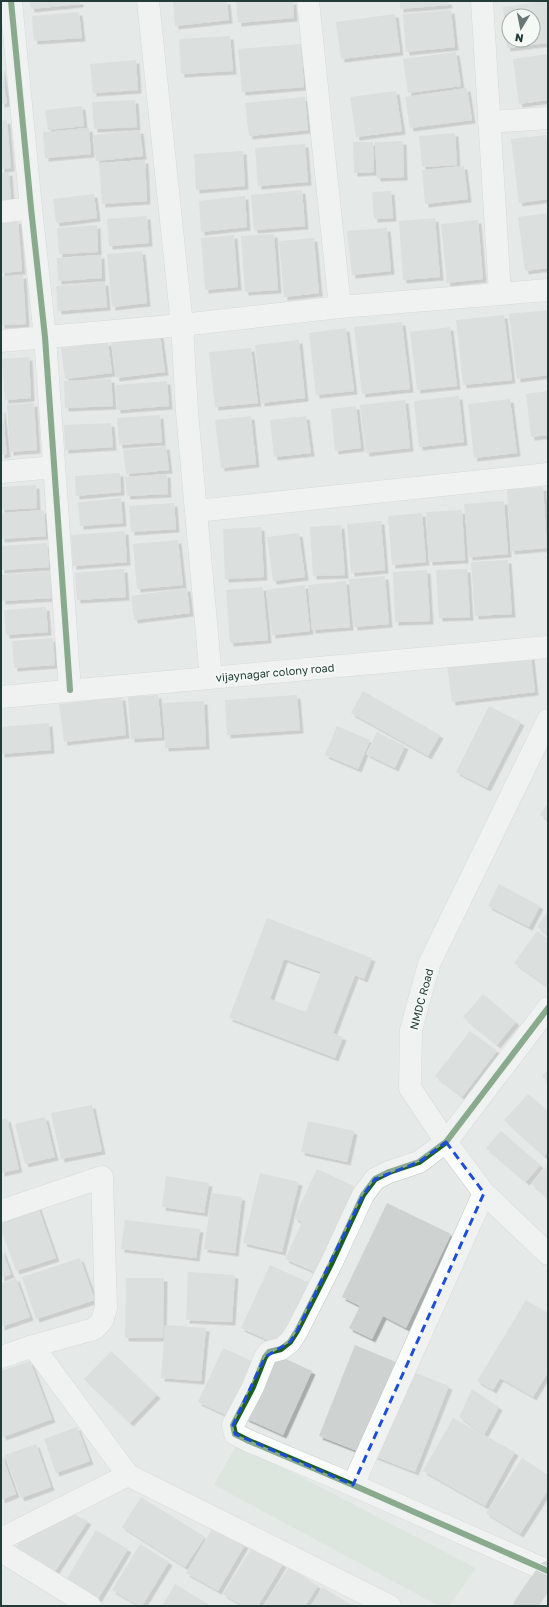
<svg xmlns="http://www.w3.org/2000/svg" width="549" height="1607" viewBox="0 0 549 1607" font-family="'Golos Text',sans-serif">
<style>
.green{fill:#d0e2d6}
.building{fill:#ced3d1;fill-rule:evenodd;filter:url(#shadow)}
.lines{fill:none;stroke-linecap:round;stroke-linejoin:round}
.street-casing{stroke:#c2c7c5;stroke-width:23}
.secondary-casing{stroke:#c2c8c5;stroke-width:23}
.highway-casing{stroke:#c1c9c7;stroke-width:23}
.street{stroke:#fbfcfc;stroke-width:22}
.secondary{stroke:#fbfcfc;stroke-width:22}
.highway{stroke:#bbc2c1;stroke-width:22}
.cycleway-casing{stroke:#f4f9f6;stroke-width:8}
.cycleway{stroke:#1b5e20;stroke-width:6}
.marked{fill:none;stroke:#1d4ed8;stroke-width:3;stroke-dasharray:8 5;stroke-linejoin:round}
.labels{text-anchor:middle;dominant-baseline:central;stroke-width:4;stroke-linejoin:round;paint-order:stroke}
.street-label{font-size:11px;fill:#243c37;stroke:#f4f9f6}
</style>
<defs>
<filter id="shadow"><feDropShadow dx="3.5" dy="3.5" stdDeviation="0" flood-color="#0004"/></filter>
</defs>
<rect width="100%" height="100%" fill="#e5eae8"/>
<!-- green -->
<path class="green" d="M 237,1444 L 476,1568 L 449,1606 L 439,1606 L 214,1485 Z"/>
<!-- building -->
<path class="building" d="M 30,1 L 80,1 L 80,4 L 31,9 Z
M 173,1 L 227,1 L 229,20 L 175,26 Z
M 236,1 L 293,1 L 294,18 L 238,23 Z
M 400,1 L 448,1 L 449,5 L 400,9 Z
M 548,1 L 548,43 L 507,48 L 503,7 ZM 509,16 L 533,16 L 533,40 L 509,40 Z
M 451,10 L 455,47 L 406,52 L 403,14 Z
M 79,12 L 82,38 L 34,41 L 32,16 Z
M 395,14 L 400,52 L 341,59 L 336,22 Z
M 230,36 L 233,71 L 181,74 L 179,39 Z
M 301,44 L 304,87 L 242,92 L 238,49 Z
M 456,52 L 461,86 L 408,93 L 403,59 Z
M 548,54 L 548,100 L 519,104 L 513,59 Z
M 136,60 L 138,90 L 93,93 L 90,64 Z
M 1,65 L 7,103 L 1,104 Z
M 467,88 L 472,120 L 410,128 L 405,97 Z
M 396,91 L 402,131 L 356,137 L 350,97 Z
M 305,97 L 308,130 L 249,136 L 245,103 Z
M 135,100 L 137,127 L 94,129 L 92,102 Z
M 82,106 L 84,126 L 48,130 L 45,110 Z
M 7,120 L 11,168 L 1,169 L 1,121 Z
M 89,128 L 91,154 L 45,158 L 43,132 Z
M 140,130 L 143,156 L 96,161 L 93,135 Z
M 455,133 L 457,165 L 422,167 L 419,136 Z
M 546,135 L 548,149 L 548,199 L 519,203 L 511,139 Z
M 403,141 L 404,177 L 377,178 L 375,142 Z
M 353,142 L 373,142 L 374,172 L 354,173 Z
M 305,144 L 308,182 L 258,186 L 255,148 Z
M 243,151 L 245,186 L 196,190 L 194,154 Z
M 145,160 L 147,201 L 102,204 L 99,163 Z
M 464,166 L 468,199 L 425,204 L 422,170 Z
M 9,172 L 11,200 L 1,201 L 1,173 Z
M 302,190 L 305,226 L 254,230 L 251,195 Z
M 391,191 L 393,218 L 374,219 L 372,192 Z
M 94,194 L 97,218 L 56,223 L 53,199 Z
M 245,196 L 247,227 L 201,232 L 199,201 Z
M 548,213 L 548,268 L 525,271 L 518,217 Z
M 147,216 L 149,243 L 109,246 L 107,219 Z
M 435,218 L 440,277 L 403,280 L 399,221 Z
M 18,220 L 22,271 L 1,273 L 1,221 Z
M 478,220 L 483,279 L 447,283 L 441,224 Z
M 97,225 L 98,252 L 59,254 L 57,228 Z
M 387,228 L 391,271 L 352,275 L 347,231 Z
M 274,234 L 278,290 L 245,292 L 241,236 Z
M 234,235 L 238,287 L 205,290 L 201,238 Z
M 314,238 L 319,293 L 284,297 L 279,241 Z
M 142,251 L 147,303 L 112,307 L 107,254 Z
M 101,255 L 102,278 L 58,281 L 57,258 Z
M 23,275 L 26,324 L 1,325 L 1,277 Z
M 105,282 L 107,307 L 58,311 L 56,286 Z
M 548,310 L 548,375 L 517,379 L 509,314 Z
M 504,315 L 512,380 L 463,385 L 456,320 Z
M 402,322 L 410,389 L 362,394 L 354,327 Z
M 450,327 L 457,386 L 417,390 L 410,332 Z
M 346,328 L 354,391 L 316,395 L 309,333 Z
M 160,334 L 165,372 L 116,378 L 111,341 Z
M 299,340 L 305,398 L 261,403 L 255,345 Z
M 108,342 L 112,373 L 65,379 L 61,348 Z
M 251,348 L 258,403 L 215,407 L 209,352 Z
M 29,357 L 31,398 L 5,400 L 2,359 Z
M 111,379 L 113,406 L 65,408 L 64,381 Z
M 167,381 L 169,406 L 117,410 L 116,385 Z
M 548,391 L 548,435 L 531,437 L 526,394 Z
M 459,396 L 464,442 L 419,447 L 414,401 Z
M 510,399 L 517,453 L 474,458 L 468,404 Z
M 405,400 L 410,448 L 366,453 L 360,405 Z
M 34,403 L 37,450 L 10,452 L 7,405 Z
M 356,406 L 361,448 L 335,451 L 331,409 Z
M 1,409 L 2,409 L 7,454 L 1,455 Z
M 160,415 L 162,442 L 119,445 L 117,418 Z
M 251,416 L 256,464 L 221,468 L 215,420 Z
M 306,416 L 311,453 L 274,457 L 270,420 Z
M 111,423 L 113,447 L 65,450 L 64,425 Z
M 166,446 L 169,470 L 126,474 L 123,450 Z
M 120,473 L 121,492 L 76,496 L 75,476 Z
M 167,474 L 168,494 L 127,496 L 125,477 Z
M 36,485 L 37,508 L 1,510 L 1,487 Z
M 543,487 L 547,548 L 511,551 L 507,489 Z
M 121,498 L 123,523 L 80,526 L 78,502 Z
M 504,501 L 508,554 L 469,557 L 464,504 Z
M 174,503 L 176,529 L 131,532 L 129,506 Z
M 44,510 L 46,536 L 1,539 L 1,513 Z
M 462,510 L 465,560 L 429,562 L 426,512 Z
M 422,513 L 426,562 L 392,565 L 388,516 Z
M 381,521 L 385,570 L 351,573 L 347,524 Z
M 341,525 L 345,575 L 313,576 L 310,527 Z
M 261,527 L 264,577 L 225,579 L 223,529 Z
M 125,531 L 127,562 L 73,566 L 71,535 Z
M 299,533 L 305,577 L 273,581 L 267,537 Z
M 178,540 L 183,585 L 137,589 L 133,544 Z
M 47,543 L 49,567 L 1,570 L 1,546 Z
M 508,560 L 512,614 L 475,616 L 471,562 Z
M 124,569 L 126,597 L 77,600 L 75,573 Z
M 467,569 L 470,617 L 439,618 L 436,570 Z
M 427,570 L 430,621 L 395,622 L 393,572 Z
M 50,571 L 52,598 L 2,601 L 1,575 Z
M 385,576 L 389,624 L 354,627 L 349,579 Z
M 346,581 L 350,627 L 312,630 L 308,585 Z
M 305,585 L 310,631 L 272,635 L 266,590 Z
M 263,587 L 268,640 L 230,643 L 226,590 Z
M 187,588 L 190,613 L 134,620 L 131,596 Z
M 46,607 L 48,632 L 6,635 L 4,610 Z
M 53,638 L 55,665 L 14,668 L 12,641 Z
M 531,656 L 535,692 L 452,702 L 447,665 Z
M 363,691 L 440,735 L 428,756 L 351,713 Z
M 158,695 L 162,737 L 131,739 L 128,697 Z
M 297,695 L 300,730 L 227,735 L 225,700 Z
M 122,697 L 126,735 L 64,742 L 59,704 Z
M 204,701 L 206,746 L 165,748 L 163,703 Z
M 489,706 L 521,722 L 487,788 L 456,772 Z
M 49,723 L 51,750 L 1,754 L 1,727 Z
M 337,726 L 370,740 L 358,769 L 325,755 Z
M 377,732 L 405,746 L 395,768 L 366,754 Z
M 548,802 L 548,820 L 540,815 Z
M 499,884 L 540,906 L 529,927 L 488,906 Z
M 548,911 L 548,935 L 537,927 Z
M 267,918 L 372,958 L 364,979 L 355,975 L 333,1033 L 343,1037 L 335,1058 L 229,1018 ZM 284,959 L 321,972 L 306,1012 L 270,999 Z
M 537,931 L 548,939 L 548,987 L 514,963 Z
M 483,994 L 516,1022 L 497,1045 L 463,1017 Z
M 470,1031 L 497,1051 L 462,1097 L 435,1076 Z
M 548,1070 L 548,1082 L 542,1076 Z
M 528,1094 L 548,1111 L 548,1151 L 544,1156 L 504,1120 Z
M 92,1105 L 102,1151 L 61,1159 L 51,1113 Z
M 45,1117 L 55,1157 L 25,1164 L 15,1124 Z
M 7,1118 L 19,1169 L 1,1173 L 1,1120 Z
M 308,1121 L 354,1131 L 347,1162 L 301,1152 Z
M 501,1131 L 540,1165 L 526,1182 L 486,1148 Z
M 548,1165 L 548,1198 L 531,1184 Z
M 317,1169 L 354,1186 L 315,1272 L 285,1259 L 302,1222 L 294,1218 Z
M 260,1173 L 299,1182 L 282,1252 L 243,1243 Z
M 166,1176 L 209,1183 L 204,1213 L 162,1207 Z
M 212,1193 L 242,1197 L 235,1253 L 204,1249 Z
M 387,1203 L 451,1234 L 406,1328 L 383,1316 L 372,1339 L 349,1328 L 360,1306 L 342,1297 Z
M 37,1204 L 56,1258 L 16,1271 L 1,1229 L 1,1216 Z
M 125,1220 L 200,1229 L 196,1258 L 121,1249 Z
M 1,1248 L 11,1274 L 1,1278 Z
M 80,1258 L 95,1300 L 36,1319 L 22,1277 Z
M 270,1265 L 310,1283 L 281,1346 L 241,1328 Z
M 188,1272 L 235,1275 L 232,1322 L 186,1320 Z
M 16,1278 L 30,1317 L 1,1327 L 1,1284 Z
M 126,1278 L 164,1278 L 163,1338 L 125,1338 Z
M 526,1300 L 548,1313 L 548,1372 L 533,1397 L 500,1378 L 493,1390 L 477,1381 Z
M 165,1325 L 206,1328 L 201,1381 L 161,1378 Z
M 355,1345 L 396,1362 L 360,1452 L 319,1436 Z
M 223,1348 L 259,1364 L 234,1419 L 198,1402 Z
M 111,1351 L 157,1395 L 130,1423 L 84,1379 Z
M 275,1354 L 312,1371 L 283,1435 L 245,1418 Z
M 30,1361 L 52,1419 L 3,1437 L 1,1433 L 1,1371 Z
M 408,1370 L 449,1386 L 415,1472 L 374,1456 Z
M 472,1389 L 499,1407 L 484,1435 L 515,1452 L 485,1506 L 423,1471 L 453,1418 L 484,1435 L 459,1417 Z
M 77,1427 L 90,1461 L 56,1473 L 44,1439 Z
M 36,1444 L 51,1487 L 21,1498 L 5,1455 Z
M 1,1452 L 16,1494 L 1,1500 Z
M 522,1458 L 548,1475 L 548,1490 L 520,1534 L 486,1513 Z
M 141,1497 L 205,1537 L 185,1567 L 122,1527 Z
M 73,1514 L 88,1521 L 54,1573 L 15,1549 L 24,1536 Z
M 213,1527 L 245,1545 L 218,1591 L 186,1573 Z
M 96,1530 L 128,1549 L 98,1599 L 66,1580 Z
M 140,1544 L 169,1562 L 142,1606 L 139,1606 L 112,1590 Z
M 253,1546 L 283,1564 L 258,1606 L 243,1606 L 223,1594 Z
M 289,1567 L 318,1586 L 305,1606 L 263,1606 Z
M 175,1584 L 211,1606 L 162,1606 Z
M 322,1587 L 353,1606 L 311,1606 Z"/>
<g class="lines">
<!-- street casing -->
<g class="street-casing">
<path id="street" d="M 11,1 L 31,208 L 45,337 L 70,690
M 148,1 L 182,325 L 187,412 L 211,678
M 308,1 L 340,307
M 482,1 L 500,294
M 489,122 L 548,118
M 1,212 L 31,208
M 1,341 L 182,325 L 340,307 L 548,290
M 1,472 L 54,467
M 196,511 L 548,474
M 1,697 L 548,647
M 548,1008 L 446,1142 L 419,1162 L 389,1172 L 375,1179 L 363,1195 L 331,1264 L 297,1331 L 290,1342 L 281,1349 L 269,1352 L 265,1357 L 253,1387 L 233,1425 L 235,1434 L 249,1441 L 353,1485 L 548,1571
M 1,1211 L 102,1177 L 106,1308 L 102,1321 L 94,1329 L 33,1346 L 1,1357
M 33,1346 L 128,1475 L 390,1606
M 353,1485 L 484,1193
M 1,1539 L 128,1475
M 1,1551 L 90,1606"/>
</g>
<!-- secondary casing -->
<g class="secondary-casing">
<path id="secondary" d="M 548,720 L 429,964 L 411,1030 L 410,1088 L 446,1142 L 484,1193 L 548,1254"/>
</g>
<!-- highway casing -->
<g class="highway-casing">
<path id="highway" d="M 525,1606 L 548,1572"/>
</g>
<!-- street -->
<use href="#street" class="street"/>
<!-- secondary -->
<use href="#secondary" class="secondary"/>
<!-- highway -->
<use href="#highway" class="highway"/>
<!-- cycleway casing -->
<g class="cycleway-casing">
<path id="cycleway" d="M 11,1 L 31,208 L 45,337 L 70,690
M 548,1008 L 446,1142 L 419,1162 L 389,1172 L 375,1179 L 363,1195 L 331,1264 L 297,1331 L 290,1342 L 281,1349 L 269,1352 L 265,1357 L 253,1387 L 233,1425 L 235,1434 L 249,1441 L 353,1485 L 548,1571"/>
</g>
<!-- cycleway -->
<use href="#cycleway" class="cycleway"/>
</g>
<!-- marked area -->
<path d="M0 0H549V1607H0ZM 446,1142 L 484,1193 L 353,1485 L 235,1434 L 233,1425 L 265,1357 L 290,1342 L 297,1331 L 363,1195 L 375,1179 L 419,1162 Z" fill="#e5eae8" fill-opacity=".55" fill-rule="evenodd"/>
<path class="marked" d="M 446,1142 L 484,1193 L 353,1485 L 235,1434 L 233,1425 L 265,1357 L 290,1342 L 297,1331 L 363,1195 L 375,1179 L 419,1162 Z"/>
<g class="labels">
<!-- street labels -->
<g class="street-label">
<text transform="translate(275 672) rotate(-5)">vijaynagar colony road</text>
<text transform="translate(421 999) rotate(-75)">NMDC Road</text>
</g>
</g>
<!-- border -->
<rect width="549" height="1607" fill="none" stroke="#243c37" stroke-width="4"/>
<!-- north arrow -->
<g transform="translate(521 28) rotate(190)"><circle r="19" fill="#f4f9f6" stroke="#a1adaa"/>
<path d="M0-3L7 15L0 10L-7 15Z" fill="#687975"/>
<text y="-6" font-size="11" font-weight="bold" text-anchor="middle" fill="#243c37">N</text>
</g>
</svg>
